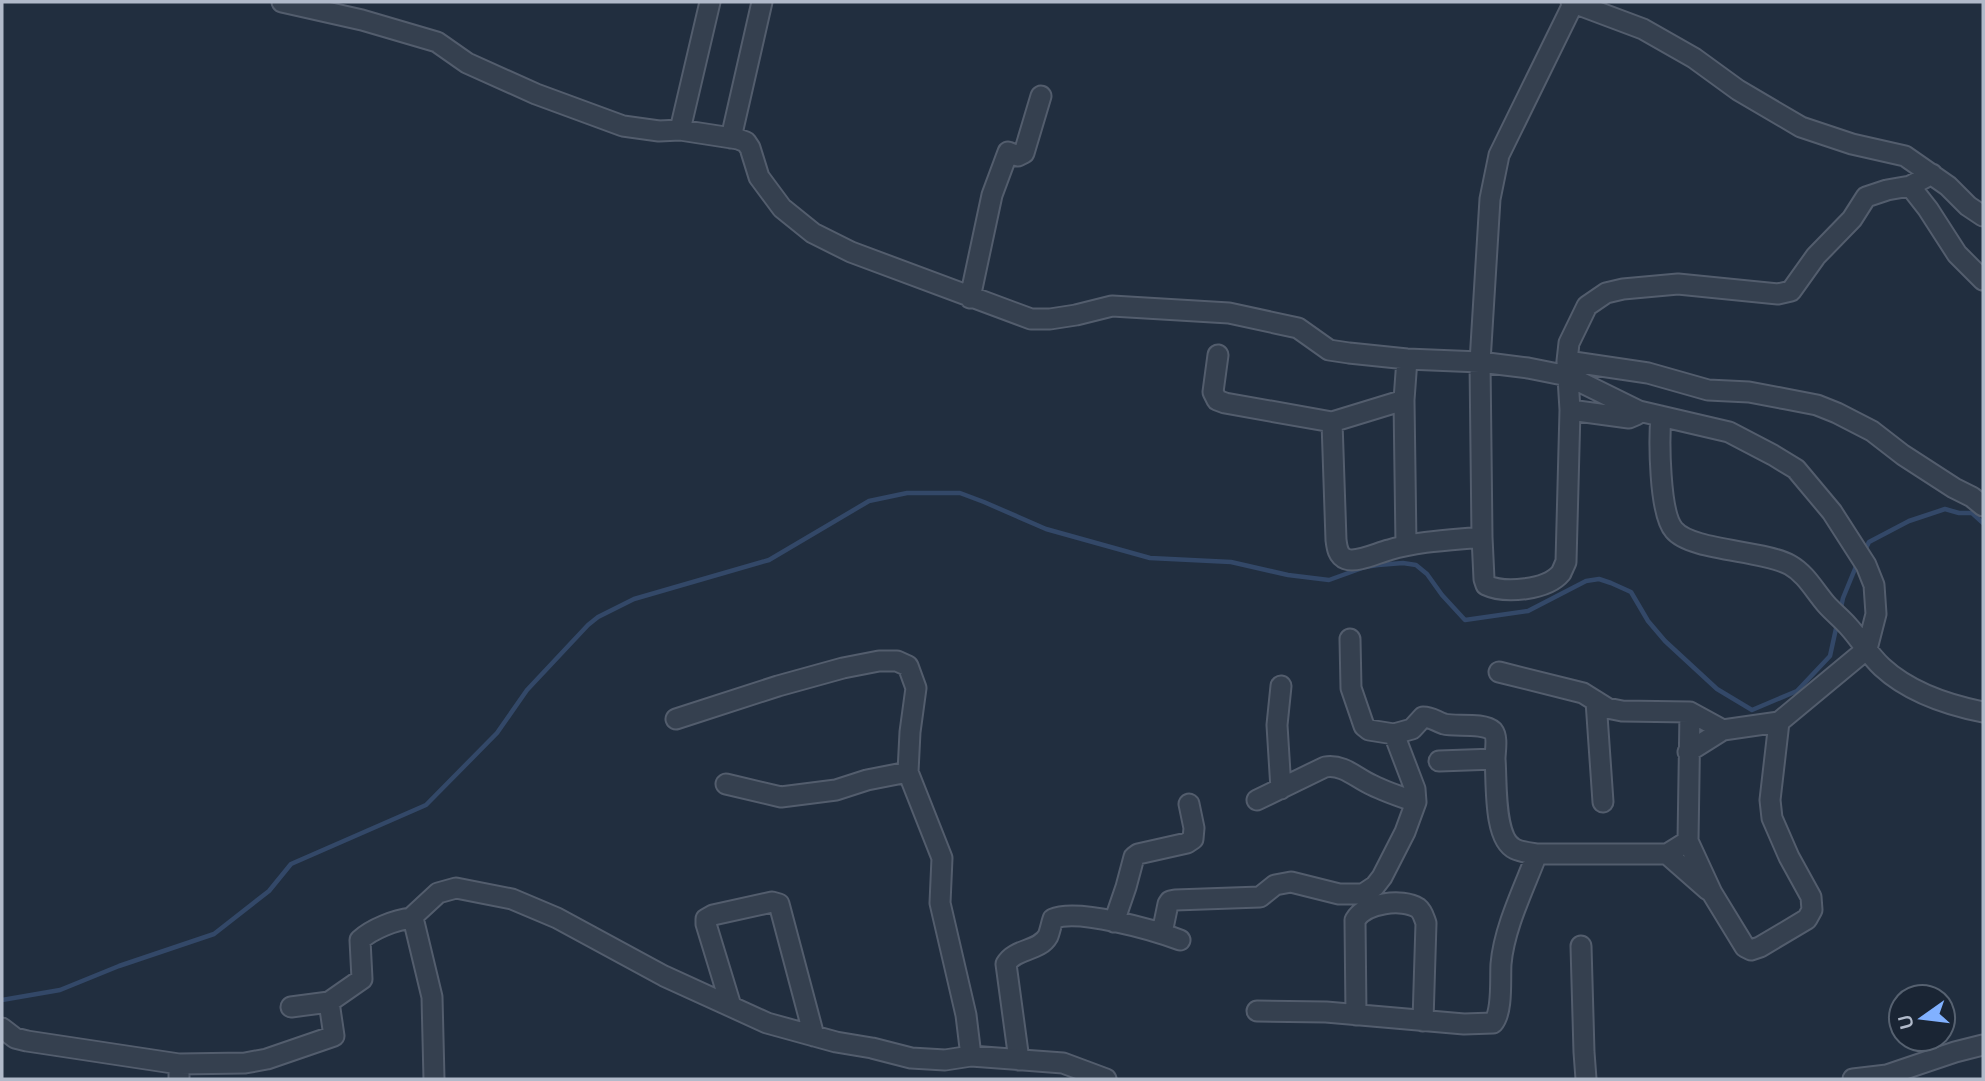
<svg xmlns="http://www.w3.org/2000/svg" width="1985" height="1081" viewBox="0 0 1985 1081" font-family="Mulish,sans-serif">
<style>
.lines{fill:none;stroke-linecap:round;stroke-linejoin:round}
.stream{stroke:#334868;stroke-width:4.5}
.minor-casing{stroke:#535d6d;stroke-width:23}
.minor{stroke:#35404f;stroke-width:19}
</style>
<rect width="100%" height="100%" fill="#212e3f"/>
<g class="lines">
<!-- stream -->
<path class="stream" d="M 1865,550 L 1869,542 L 1909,521 L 1945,509 L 1959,513 L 1972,513 L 1983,523
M 1840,612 L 1843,598 L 1857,564
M 2,1000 L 60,990 L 119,966 L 214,934 L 269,891 L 291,864 L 426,805 L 497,733 L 527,690 L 588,625 L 598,617 L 634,599 L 769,560 L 869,501 L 907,493 L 960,493 L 984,502 L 1046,529 L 1150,558 L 1231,562 L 1288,575 L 1329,580 L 1365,567 L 1378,565 L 1403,563 L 1416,565 L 1427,574 L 1442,595 L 1465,620 L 1528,611 L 1586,581 L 1599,579 L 1611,583 L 1631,592 L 1648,621 L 1665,641 L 1717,689 L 1752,710 L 1797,691 L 1830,656 L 1837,624"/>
<!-- minor casing -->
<g class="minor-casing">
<path id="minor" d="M 282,2 L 362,20 L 437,42 L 467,63 L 536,94 L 623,126 L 659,131 L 680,130 L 738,139 L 746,142 L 750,148 L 759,177 L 782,208 L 813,233 L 851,252 L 1031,319 L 1050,319 L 1076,315 L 1112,306 L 1229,313 L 1298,328 L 1329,350 L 1349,353 L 1407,359 L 1480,362 L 1528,368 L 1568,376 L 1639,411 L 1729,432 L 1773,455 L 1796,469 L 1832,512 L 1866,565 L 1874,585 L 1876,614 L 1867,649 L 1779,722 L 1723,730 L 1688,752
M 1571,2 L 1643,29 L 1694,58 L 1738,90 L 1801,127 L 1852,144 L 1905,156 L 1948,186 L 1968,206 L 1983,216
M 1574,2 L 1499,155 L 1490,199 L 1480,362 L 1482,537 L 1484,579 L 1486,585 C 1505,594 1547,590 1561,573 C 1562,571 1565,564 1566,562 L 1570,410 L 1567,361 L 1569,343 L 1587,306 L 1606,293 L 1623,289 L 1678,284 L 1778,294 L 1791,291 L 1816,256 L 1852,219 L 1866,197 L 1887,190 L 1910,186 L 1932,174
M 680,130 L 710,2
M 731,138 L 762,2
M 1910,186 L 1928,209 L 1957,254 L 1983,280
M 970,298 L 992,195 L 1008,152 L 1018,156 L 1024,153 L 1041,96
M 1218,355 L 1213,392 L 1217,400 L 1225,403 L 1332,422 L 1404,400
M 1567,361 L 1648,373 L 1708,390 L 1749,392 L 1786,399 L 1817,405 L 1837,413 L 1872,431 L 1903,455 L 1954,488 L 1972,497 L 1983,506
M 1570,410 L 1629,418 L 1636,415 L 1639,411
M 1661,416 C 1659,439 1659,513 1674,530 C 1691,551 1763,550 1790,565 C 1806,574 1814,590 1826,604 C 1833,612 1841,618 1848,626 C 1860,639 1869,655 1882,667 C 1909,692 1948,705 1983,712
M 1332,422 L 1336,540 C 1337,548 1338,556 1346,559 C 1357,563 1377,553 1389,550 C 1419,541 1451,540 1482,537
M 1406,545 L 1404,400 L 1407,359
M 1350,639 L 1351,688 L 1364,726 L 1369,730 L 1394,734
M 1499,672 L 1583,693 L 1607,708 L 1622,711 L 1690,712 L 1723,730
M 1281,686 L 1277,725 L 1281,789
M 1596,701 L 1603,802
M 676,719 L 778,686 L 843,668 L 879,661 L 897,661 L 908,666 L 916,688 L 910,732 L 908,772 L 942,858 L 940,903 L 966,1015 L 971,1056
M 1439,761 L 1495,759 C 1497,781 1493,839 1515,849 C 1521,852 1530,853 1537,854
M 726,784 L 781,797 L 836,790 L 867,780 L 908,772
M 1257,800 L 1325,767 C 1344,764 1356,778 1372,785 C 1386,792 1401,797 1416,802
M 1688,841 L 1712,893 L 1745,947 L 1751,950 L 1760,947 L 1807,919 L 1812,910 L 1811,897 L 1789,857 L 1772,818 L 1770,800 L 1779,722
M 1667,854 L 1708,890
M 411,918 L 438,893 L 456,888 L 512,899 L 557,918 L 664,976 L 767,1023 L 836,1042 L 872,1048 L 911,1058 L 945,1060 L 971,1056 L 1063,1063 L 1106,1079
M 1114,922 L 1126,887 L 1134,857 L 1138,854 L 1187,843 L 1193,839 L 1194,828 L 1189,804
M 1162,933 L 1168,904 L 1170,901 L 1175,900 L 1260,897 L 1275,885 L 1291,882 L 1339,894 L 1363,894 L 1375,886 L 1382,877 L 1405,832 L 1416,802 L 1415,789 L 1394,734 L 1412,729 L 1423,717 C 1432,717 1435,721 1444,724 C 1455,727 1483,722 1493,731 C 1498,737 1495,752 1495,759
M 1581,946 L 1584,1052 L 1586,1079
M 329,1002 L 362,979 L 360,940 C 372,929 395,920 411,918 L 414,922 L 432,997 L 434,1079
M 731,1006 L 706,924 L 706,919 L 713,915 L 772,902 L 779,904 L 814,1036
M 1257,1011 L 1326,1012 L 1464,1024 L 1493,1023 C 1503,1012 1500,979 1501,964 C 1504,928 1524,888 1537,854 L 1667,854 L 1688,841 L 1690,712
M 1356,1015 L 1355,920 C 1365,903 1402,898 1418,908 C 1423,912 1424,918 1426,923 L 1423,1021
M 2,1028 L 15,1038 L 27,1041 L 179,1064 L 179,1079
M 1019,1060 L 1006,964 C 1015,948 1039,952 1048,936 C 1050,931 1051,925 1053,919 C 1077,908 1154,930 1180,940
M 179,1064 L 245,1063 L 267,1059 L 334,1036 L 329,1002 L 291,1007
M 1853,1079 L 1887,1075 L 1955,1052 L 1983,1045"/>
</g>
<!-- minor -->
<use href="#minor" class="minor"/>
</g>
<!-- border -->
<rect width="1985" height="1081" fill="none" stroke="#b1baca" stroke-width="7"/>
<!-- north arrow -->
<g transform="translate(1922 1018) rotate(256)"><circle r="33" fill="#1a2534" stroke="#566170" stroke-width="2"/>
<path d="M0-5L12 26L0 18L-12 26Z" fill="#81b1ff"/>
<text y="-10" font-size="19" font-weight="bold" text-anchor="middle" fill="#b1baca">U</text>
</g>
</svg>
